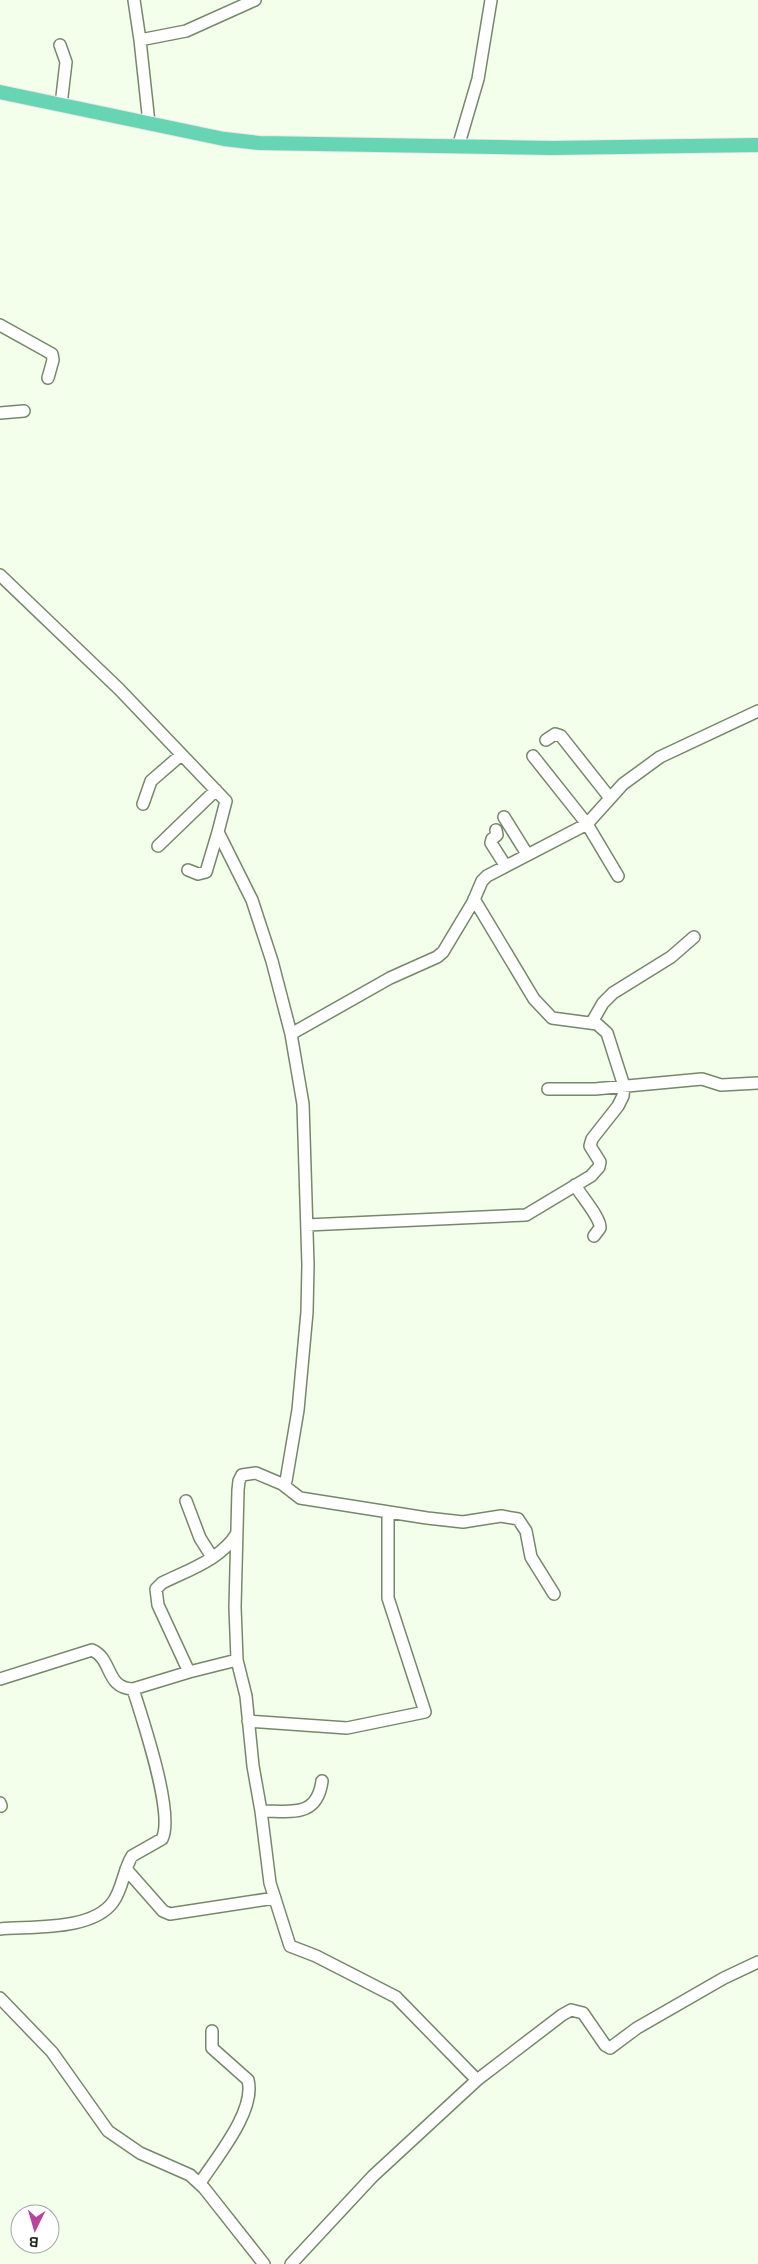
<svg xmlns="http://www.w3.org/2000/svg" width="758" height="2264" viewBox="0 0 758 2264" font-family="Raleway,sans-serif">
<style>
.lines{fill:none;stroke-linecap:round;stroke-linejoin:round}
.minor-casing{stroke:#76886a;stroke-width:14}
.major-casing{stroke:#e8e9e8;stroke-width:16}
.minor{stroke:#fff;stroke-width:11}
.major{stroke:#67d4b4;stroke-width:14}
</style>
<rect width="100%" height="100%" fill="#f3ffeb"/>
<g class="lines">
<!-- minor casing -->
<g class="minor-casing">
<path id="minor" d="M 134,0 L 140,40 L 186,31 L 255,0
M 140,40 L 149,123
M 60,45 L 66,62 L 61,105
M 458,147 L 478,79 L 491,0
M 0,325 L 52,354 L 53,360 L 48,378
M 0,413 L 24,411
M 0,575 L 119,689 L 226,801 L 218,832 L 252,900 L 272,961 L 291,1034 L 303,1104 L 308,1265 L 307,1312 L 298,1410 L 286,1481 L 282,1484 L 256,1473 L 242,1475 L 239,1481 L 238,1490 L 235,1607 L 237,1660 L 246,1696 L 253,1766 L 261,1811 L 270,1883 L 290,1946 L 316,1956 L 396,1997 L 477,2080
M 546,740 L 555,734 L 561,736 L 610,798
M 533,756 L 587,824 L 618,876
M 143,804 L 151,781 L 181,755
M 504,817 L 527,854
M 496,830 L 497,835 L 492,839 L 491,843 L 505,865
M 158,846 L 216,790
M 188,870 L 198,874 L 206,872 L 218,832
M 592,1022 L 603,1003 L 613,993 L 671,957 L 694,937
M 291,1034 L 390,978 L 437,957 L 443,952 L 473,902 L 482,881 L 487,876 L 587,824 L 623,784 L 660,757 L 758,711
M 548,1089 L 595,1089 L 702,1079 L 721,1085 L 758,1083
M 575,1185 C 581,1196 601,1218 600,1228 L 594,1236
M 307,1225 L 526,1215 L 591,1176 L 599,1167 L 600,1162 L 590,1146 L 592,1139 L 618,1106 L 623,1096 L 624,1086 L 607,1033 L 597,1024 L 552,1018 L 534,999 L 474,899
M 282,1484 L 300,1498 L 427,1518 L 463,1522 L 501,1516 L 518,1519 L 526,1531 L 531,1557 L 554,1594
M 186,1501 L 200,1538 L 212,1557
M 189,1672 L 237,1660
M 0,1679 L 92,1650 C 113,1659 105,1688 133,1689 L 189,1672 L 158,1605 L 156,1589 L 162,1583 C 188,1570 222,1559 237,1533
M 248,1721 L 347,1728 L 425,1712 L 388,1598 L 388,1512
M 0,1803 L 1,1806
M 261,1811 C 291,1811 317,1818 322,1781
M 126,1869 L 163,1911 L 170,1914 L 275,1898
M 0,1929 C 32,1926 92,1931 113,1902 C 123,1888 123,1871 132,1856 L 162,1839 C 175,1814 142,1718 133,1689
M 0,1998 L 52,2052 L 108,2131 L 140,2153 L 190,2175 L 204,2188 L 264,2264
M 200,2183 C 216,2158 256,2111 248,2080 L 212,2048 L 212,2031
M 291,2264 L 373,2176 L 477,2080 L 562,2015 L 571,2010 L 583,2013 L 605,2045 L 610,2048 L 637,2028 L 724,1978 L 758,1962"/>
</g>
<!-- major casing -->
<g class="major-casing">
<path id="major" d="M 0,92 L 224,139 L 259,143 L 552,148 L 758,145"/>
</g>
<!-- minor -->
<use href="#minor" class="minor"/>
<!-- major -->
<use href="#major" class="major"/>
</g>
<!-- north arrow -->
<g transform="translate(35 2229) rotate(185)"><circle r="24" fill="#ffffff" stroke="#a4a7a2"/>
<path d="M0-4L9 19L0 12L-9 19Z" fill="#b9449b"/>
<text y="-8" font-size="14" font-weight="bold" text-anchor="middle" fill="#1c2317">B</text>
</g>
</svg>
